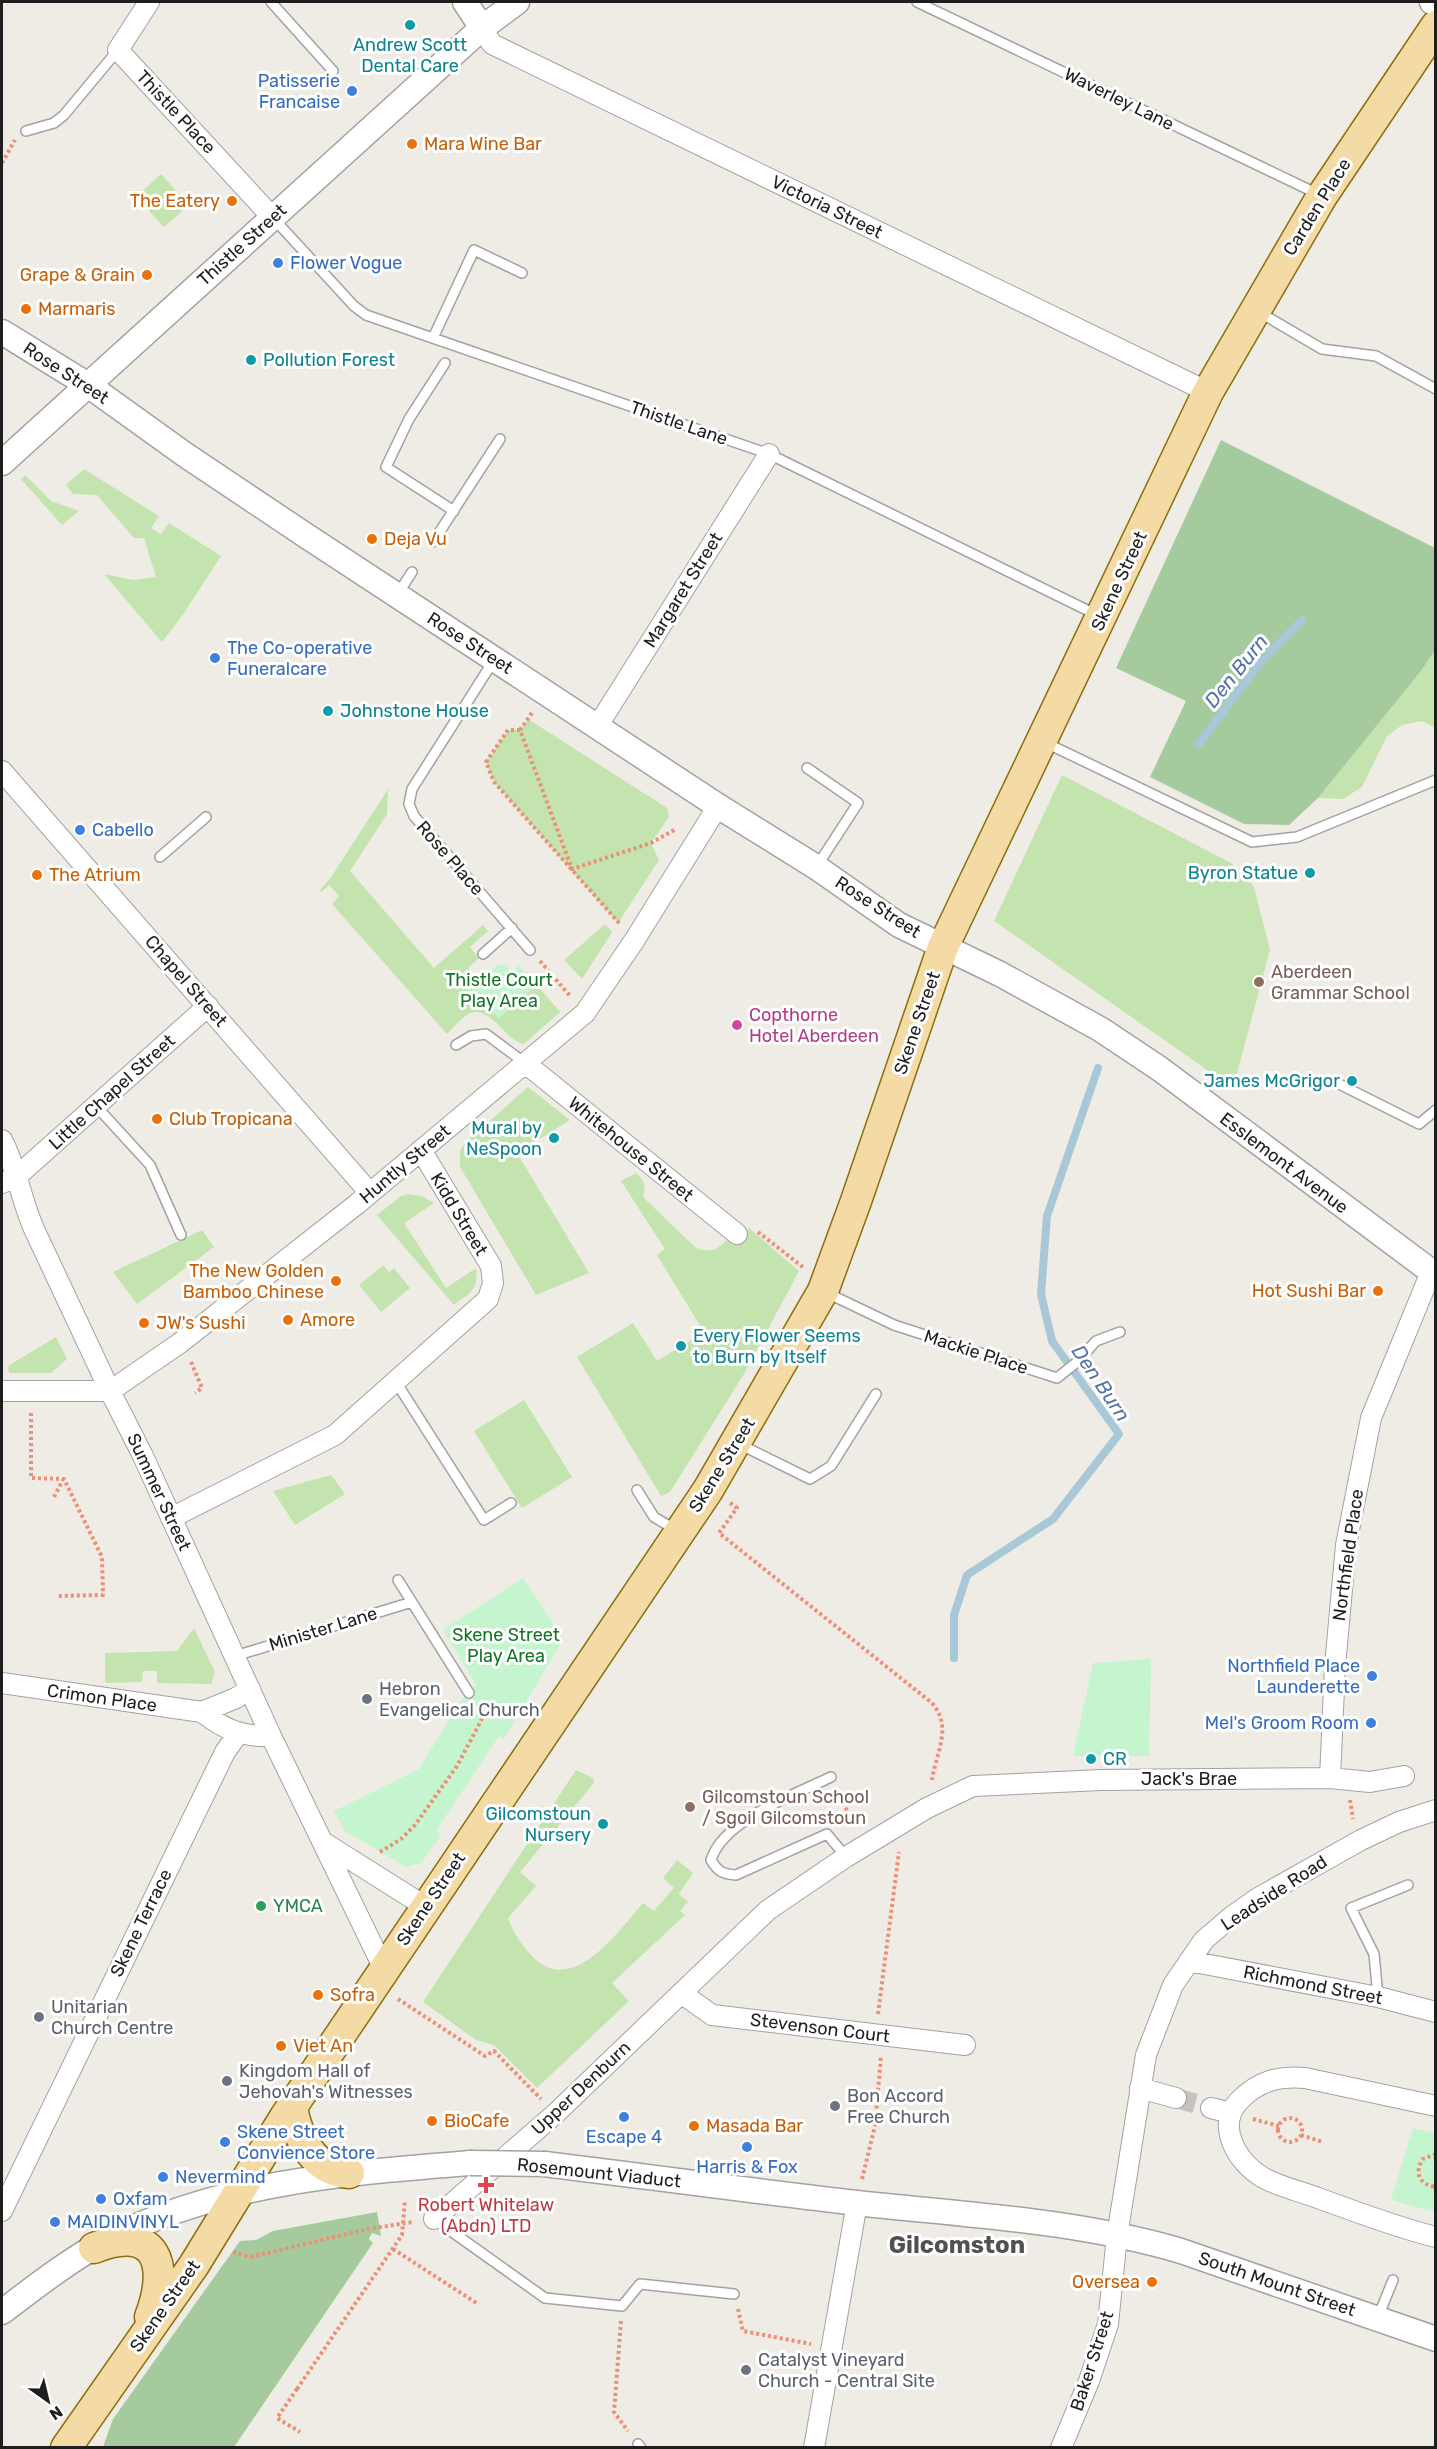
<svg xmlns="http://www.w3.org/2000/svg" width="1437" height="2449" viewBox="0 0 1437 2449" font-family="Rubik,sans-serif">
<style>
.grass{fill:#c3e4ae}
.forest{fill:#a5ca9d}
.park{fill:#c5f5ce}
.lines{fill:none;stroke-linecap:round;stroke-linejoin:round}
.stream{stroke:#a8c8d8;stroke-width:8}
.minor-tunnel{stroke:#c4c3bd;stroke-width:20;stroke-dasharray:20 10;stroke-linecap:butt}
.service-casing{stroke:#a2a2a2;stroke-width:12}
.minor-casing{stroke:#a2a2a2;stroke-width:22}
.tertiary-casing{stroke:#a2a2a2;stroke-width:27}
.primary-casing{stroke:#8c6f0c;stroke-width:33}
.path{stroke:#ee8f75;stroke-width:4;stroke-dasharray:3 3;stroke-linecap:butt}
.service{stroke:#fff;stroke-width:9}
.minor{stroke:#fff;stroke-width:20}
.tertiary{stroke:#fff;stroke-width:24}
.primary{stroke:#f4daa4;stroke-width:30}
.tertiary-bridge-casing{stroke:#a2a2a2;stroke-width:27;stroke-linecap:butt}
.path-bridge{stroke:#ee8f75;stroke-width:4;stroke-dasharray:3 3;stroke-linecap:butt}
.tertiary-bridge{stroke:#fff;stroke-width:24}
.culture-dot{fill:#0f9aa8;stroke:#fff;stroke-width:2}
.shop-dot{fill:#3f7fe0;stroke:#fff;stroke-width:2}
.food-dot{fill:#e8710a;stroke:#fff;stroke-width:2}
.education-dot{fill:#8d6e63;stroke:#fff;stroke-width:2}
.hotel-dot{fill:#d1479c;stroke:#fff;stroke-width:2}
.worship-dot{fill:#6b7280;stroke:#fff;stroke-width:2}
.leisure-dot{fill:#2e9e5b;stroke:#fff;stroke-width:2}
.health-dot{fill:#e0444e;stroke:#fff;stroke-width:2}
.labels{text-anchor:middle;dominant-baseline:central;stroke-width:6;stroke-linejoin:round;paint-order:stroke}
.culture-label{font-size:18px;fill:#0d838f;stroke:#fff;text-anchor:start}
.shop-label{font-size:18px;fill:#366cbe;stroke:#fff;text-anchor:start}
.street-label{font-size:18px;fill:#1e1e1e;stroke:#fff}
.food-label{font-size:18px;fill:#c56008;stroke:#fff;text-anchor:start}
.education-label{font-size:18px;fill:#785e54;stroke:#fff;text-anchor:start}
.park-label{font-size:18px;fill:#147426;stroke:#fff}
.hotel-label{font-size:18px;fill:#b23c85;stroke:#fff;text-anchor:start}
.worship-label{font-size:18px;fill:#5b616d;stroke:#fff;text-anchor:start}
.leisure-label{font-size:18px;fill:#27864d;stroke:#fff;text-anchor:start}
.health-label{font-size:18px;fill:#be3a42;stroke:#fff}
.water-label{font-size:20px;font-style:italic;fill:#5273a6;stroke:#fff}
.district-label{font-size:24px;font-weight:bold;fill:#515151;stroke:#fff}
</style>
<rect width="100%" height="100%" fill="#eeece5"/>
<!-- grass -->
<path class="grass" d="M 161,174 L 189,205 L 164,227 L 136,197 Z
M 84,469 L 159,516 L 151,528 L 161,534 L 169,523 L 221,556 L 182,616 L 162,642 L 104,574 L 133,580 L 156,577 L 144,538 L 134,538 L 97,495 L 73,494 L 66,485 Z
M 25,475 L 51,501 L 79,511 L 62,525 L 21,479 Z
M 1435,650 L 1435,728 L 1422,721 L 1402,725 L 1387,736 L 1362,787 L 1343,799 L 1318,798 L 1421,671 Z
M 528,719 L 667,808 L 669,817 L 651,843 L 659,860 L 618,923 L 494,782 L 486,762 L 508,730 L 520,730 Z
M 1062,775 L 1231,863 L 1254,887 L 1270,950 L 1233,1088 L 994,921 Z
M 388,789 L 387,814 L 350,871 L 434,968 L 483,925 L 488,931 L 470,947 L 479,958 L 468,968 L 479,980 L 477,1003 L 488,1007 L 499,1018 L 532,981 L 529,976 L 560,1012 L 524,1044 C 504,1041 490,1003 468,1014 C 460,1019 453,1028 447,1034 L 332,904 L 339,896 L 329,885 L 321,892 L 320,890 L 332,876 Z
M 605,924 L 612,932 L 582,979 L 564,960 Z
M 528,1087 L 570,1120 L 517,1153 L 589,1273 L 536,1295 L 460,1167 L 460,1151 L 465,1143 Z
M 636,1173 C 645,1181 646,1186 643,1197 L 696,1248 C 713,1254 718,1249 730,1237 L 738,1242 L 749,1228 L 799,1271 L 744,1374 L 670,1492 L 661,1496 L 577,1357 L 633,1323 L 657,1361 L 704,1332 L 657,1255 L 665,1249 L 621,1181 Z
M 408,1194 L 422,1196 L 434,1203 L 404,1223 L 446,1288 L 476,1268 C 479,1290 470,1293 454,1305 L 377,1215 L 401,1196 Z
M 202,1230 L 214,1247 L 137,1304 L 113,1272 Z
M 383,1265 L 389,1272 L 394,1268 L 410,1288 L 381,1312 L 359,1285 Z
M 56,1337 L 67,1359 L 51,1373 L 9,1373 L 8,1366 Z
M 524,1400 L 572,1477 L 522,1508 L 474,1431 Z
M 331,1475 L 345,1494 L 295,1525 L 273,1491 Z
M 194,1628 L 215,1672 L 211,1684 L 157,1683 L 157,1671 L 143,1671 L 142,1682 L 105,1683 L 105,1653 L 177,1651 Z
M 576,1770 L 593,1778 L 594,1783 L 520,1872 L 536,1886 L 508,1918 C 514,1934 521,1945 533,1957 C 573,1998 619,1930 643,1903 L 654,1911 L 674,1888 L 663,1878 L 677,1860 L 693,1873 L 679,1894 L 688,1902 L 680,1911 L 685,1915 L 612,1983 L 629,2001 L 537,2088 L 494,2045 L 476,2040 L 423,2002 Z"/>
<!-- forest -->
<path class="forest" d="M 1221,440 L 1435,548 L 1435,650 L 1421,671 L 1318,798 L 1289,825 L 1244,824 L 1150,777 L 1186,701 L 1116,668 Z
M 377,2212 L 381,2236 L 372,2233 L 369,2239 L 373,2243 L 234,2447 L 103,2447 L 113,2419 L 240,2241 L 256,2240 L 273,2231 Z"/>
<!-- park -->
<path class="park" d="M 502,964 L 512,971 L 519,966 L 529,976 L 532,986 L 530,991 L 499,1018 C 491,1009 483,1003 471,1003 L 463,995 L 496,966 Z
M 523,1578 L 563,1639 L 504,1739 L 499,1736 L 437,1829 L 440,1837 L 421,1863 L 406,1867 L 345,1831 L 334,1811 L 419,1769 L 460,1702 L 476,1685 L 443,1630 Z
M 1151,1659 L 1149,1756 L 1073,1756 L 1093,1663 Z
M 1413,2128 L 1435,2133 L 1435,2211 L 1426,2210 L 1391,2200 Z"/>
<g class="lines">
<!-- stream -->
<path class="stream" d="M 1198,745 L 1262,660 L 1302,620
M 954,1658 L 954,1615 L 967,1575 L 1053,1519 L 1119,1434 L 1052,1341 L 1041,1294 L 1047,1216 L 1098,1068"/>
<!-- minor-tunnel -->
<path class="minor-tunnel" d="M 1176,2098 L 1211,2108"/>
<!-- service casing -->
<g class="service-casing">
<path id="service" d="M 271,2 L 333,71
M 917,2 L 1320,195
M 26,131 L 54,123 L 64,115 L 118,50
M 274,219 L 354,306 L 366,315 L 769,454 L 1097,615
M 1259,312 L 1322,349 L 1376,356 L 1436,389
M 433,338 L 474,250 L 522,273
M 445,363 L 409,419 L 386,467 L 454,511
M 433,542 L 500,439
M 397,595 L 412,572
M 494,660 L 412,789 L 409,804 L 414,816 L 530,950
M 1044,742 L 1252,842 L 1297,837 L 1436,780
M 807,768 L 858,803 L 817,866
M 160,857 L 206,817
M 483,954 L 512,928
M 456,1045 L 471,1036 L 486,1034 L 525,1063
M 1333,1081 L 1419,1124 L 1436,1110
M 96,1106 L 150,1165 L 181,1235
M 825,1292 L 894,1325 L 1057,1378 L 1077,1362 L 1096,1341 L 1120,1332
M 396,1382 L 484,1520 L 511,1503
M 739,1444 L 810,1479 L 831,1466 L 876,1394
M 637,1490 L 654,1517 L 676,1530
M 398,1580 L 469,1693
M 235,1656 L 412,1602
M 831,1777 C 796,1794 723,1820 711,1860 C 718,1872 723,1874 736,1875 L 827,1834 L 846,1857
M 1378,1997 L 1374,1954 L 1351,1908 L 1408,1885
M 434,2219 L 545,2298 L 622,2306 L 640,2284 L 734,2294
M 1378,2317 L 1393,2280
M 638,2444 L 641,2448"/>
</g>
<!-- minor casing -->
<g class="minor-casing">
<path id="minor" d="M 149,2 L 118,50 L 273,218
M 482,28 L 492,44 L 1208,392
M 597,727 L 769,454
M 2,771 L 370,1193
M 525,1063 L 737,1234
M 2,1140 C 17,1168 21,1200 34,1229 L 110,1391 L 143,1456 L 271,1736 L 384,1969
M 2,1183 L 16,1177 L 208,1006
M 2,1391 L 110,1391 L 180,1343 L 357,1204 L 585,1013 L 634,941 L 718,806
M 171,1518 L 335,1435 L 488,1299 L 493,1283 L 491,1266 L 421,1150
M 2,1683 L 202,1712 C 225,1730 243,1737 271,1736
M 202,1712 L 236,1698 L 250,1689
M 1330,1778 L 1335,1666 L 1346,1545 L 1371,1418 L 1431,1272
M 323,1842 L 426,1907
M 1189,1961 L 1378,1997 L 1436,2012
M 681,1993 L 712,2015 L 965,2045
M 1140,2088 L 1176,2098
M 1436,2106 L 1305,2078 C 1278,2076 1258,2081 1239,2101 C 1215,2126 1238,2163 1262,2177 C 1279,2187 1300,2191 1318,2198 C 1357,2212 1395,2227 1436,2237
M 1211,2108 L 1231,2113
M 2,2211 L 225,1752 L 238,1734
M 434,2219 L 555,2114 L 768,1910 L 846,1857 L 927,1808 L 973,1786 L 1101,1780 L 1330,1778 L 1370,1782 L 1404,1776
M 814,2448 L 857,2203
M 1061,2448 L 1089,2381 L 1108,2324 L 1117,2236 L 1146,2055 L 1173,1985 L 1204,1940 L 1231,1917 L 1258,1898 L 1361,1840 L 1399,1822 L 1436,1810"/>
</g>
<!-- tertiary casing -->
<g class="tertiary-casing">
<path id="tertiary" d="M 465,2 L 482,28
M 1432,2 L 1436,3
M 2,332 L 88,385 L 184,454 L 302,533 L 718,806 L 816,867 L 899,925 L 1000,974 L 1100,1029 L 1160,1069 L 1436,1275
M 2,463 L 482,28 L 517,2
M 545,2164 C 649,2177 753,2191 857,2203 C 966,2215 1076,2220 1181,2251 L 1436,2339
M 2,2312 C 35,2287 69,2260 107,2240 C 220,2182 345,2173 470,2163"/>
</g>
<!-- primary casing -->
<g class="primary-casing">
<path id="primary" d="M 292,2107 C 297,2138 314,2171 349,2173
M 94,2248 C 157,2223 170,2265 150,2317
M 66,2448 L 194,2265 L 285,2117 L 708,1490 L 823,1291 L 856,1201 L 943,947 L 1208,392 L 1322,196 L 1436,26"/>
</g>
<!-- path -->
<path class="path" d="M 2,163 L 15,140
M 532,713 L 520,730 L 572,869 L 651,843 L 676,829
M 520,730 L 508,730 L 486,762 L 494,782 L 620,924
M 540,961 L 571,997
M 758,1232 L 804,1268
M 191,1362 L 202,1388 L 195,1393
M 31,1413 L 31,1478 L 64,1479 L 102,1557 L 103,1595 L 56,1596
M 54,1497 L 63,1480
M 730,1503 L 737,1508 L 719,1533 L 932,1703 C 953,1727 936,1753 932,1780
M 840,1797 L 855,1826
M 1350,1800 L 1353,1819
M 380,1852 L 401,1839 L 415,1825 L 457,1766 L 484,1715 L 477,1705
M 398,1999 L 485,2056 L 494,2051 L 541,2099
M 878,2014 L 899,1852
M1278 2130a12 12 0 1 1 24 0a12 12 0 1 1-24 0Z
M 1253,2119 L 1279,2126
M 1301,2135 L 1323,2142
M 1436,2154 L 1423,2159 C 1414,2172 1419,2185 1436,2187
M 862,2179 L 875,2126 L 881,2056
M 393,2249 L 478,2304
M 233,2252 L 250,2257 L 368,2229 L 413,2222
M 738,2309 L 743,2331 L 811,2344
M 621,2321 L 614,2412 L 628,2431
M 297,2389 L 277,2418 L 300,2432"/>
<!-- service -->
<use href="#service" class="service"/>
<!-- minor -->
<use href="#minor" class="minor"/>
<!-- tertiary -->
<use href="#tertiary" class="tertiary"/>
<!-- primary -->
<use href="#primary" class="primary"/>
<!-- tertiary-bridge casing -->
<g class="tertiary-bridge-casing">
<path id="tertiary-bridge" d="M 470,2163 L 545,2164"/>
</g>
<!-- path-bridge -->
<path class="path-bridge" d="M 297,2389 L 402,2235 L 405,2200"/>
<!-- tertiary-bridge -->
<use href="#tertiary-bridge" class="tertiary-bridge"/>
</g>
<!-- markers -->
<g class="culture-dot">
<circle cx="410" cy="25" r="6"/>
<circle cx="251" cy="360" r="6"/>
<circle cx="328" cy="711" r="6"/>
<circle cx="1310" cy="873" r="6"/>
<circle cx="1352" cy="1081" r="6"/>
<circle cx="554" cy="1138" r="6"/>
<circle cx="681" cy="1346" r="6"/>
<circle cx="1091" cy="1759" r="6"/>
<circle cx="603" cy="1824" r="6"/>
</g>
<g class="shop-dot">
<circle cx="352" cy="91" r="6"/>
<circle cx="278" cy="263" r="6"/>
<circle cx="215" cy="658" r="6"/>
<circle cx="80" cy="830" r="6"/>
<circle cx="1372" cy="1676" r="6"/>
<circle cx="1371" cy="1723" r="6"/>
<circle cx="624" cy="2117" r="6"/>
<circle cx="225" cy="2142" r="6"/>
<circle cx="747" cy="2147" r="6"/>
<circle cx="163" cy="2177" r="6"/>
<circle cx="101" cy="2199" r="6"/>
<circle cx="55" cy="2222" r="6"/>
</g>
<g class="food-dot">
<circle cx="412" cy="144" r="6"/>
<circle cx="232" cy="201" r="6"/>
<circle cx="147" cy="275" r="6"/>
<circle cx="26" cy="309" r="6"/>
<circle cx="372" cy="539" r="6"/>
<circle cx="37" cy="875" r="6"/>
<circle cx="157" cy="1119" r="6"/>
<circle cx="336" cy="1281" r="6"/>
<circle cx="1378" cy="1291" r="6"/>
<circle cx="288" cy="1320" r="6"/>
<circle cx="144" cy="1323" r="6"/>
<circle cx="318" cy="1995" r="6"/>
<circle cx="281" cy="2046" r="6"/>
<circle cx="432" cy="2121" r="6"/>
<circle cx="694" cy="2126" r="6"/>
<circle cx="1152" cy="2282" r="6"/>
</g>
<g class="education-dot">
<circle cx="1259" cy="982" r="6"/>
<circle cx="690" cy="1807" r="6"/>
</g>
<circle class="hotel-dot" cx="737" cy="1025" r="6"/>
<g class="worship-dot">
<circle cx="367" cy="1699" r="6"/>
<circle cx="39" cy="2017" r="6"/>
<circle cx="227" cy="2081" r="6"/>
<circle cx="835" cy="2106" r="6"/>
<circle cx="746" cy="2370" r="6"/>
</g>
<circle class="leisure-dot" cx="261" cy="1906" r="6"/>
<path class="health-dot" d="M483 2176h6v6h6v6h-6v6h-6v-6h-6v-6h6z"/>
<g class="labels">
<!-- culture labels -->
<g class="culture-label">
<text x="410" y="45" text-anchor="middle">Andrew Scott<tspan x="410" dy="21">Dental Care</tspan></text>
<text x="263" y="360">Pollution Forest</text>
<text x="340" y="711">Johnstone House</text>
<text x="1298" y="873" text-anchor="end">Byron Statue</text>
<text x="1340" y="1081" text-anchor="end">James McGrigor</text>
<text x="542" y="1128" text-anchor="end">Mural by<tspan x="542" dy="21">NeSpoon</tspan></text>
<text x="693" y="1336">Every Flower Seems<tspan x="693" dy="21">to Burn by Itself</tspan></text>
<text x="1103" y="1759">CR</text>
<text x="591" y="1814" text-anchor="end">Gilcomstoun<tspan x="591" dy="21">Nursery</tspan></text>
</g>
<!-- shop labels -->
<g class="shop-label">
<text x="340" y="81" text-anchor="end">Patisserie<tspan x="340" dy="21">Francaise</tspan></text>
<text x="290" y="263">Flower Vogue</text>
<text x="227" y="648">The Co-operative<tspan x="227" dy="21">Funeralcare</tspan></text>
<text x="92" y="830">Cabello</text>
<text x="1360" y="1666" text-anchor="end">Northfield Place<tspan x="1360" dy="21">Launderette</tspan></text>
<text x="1359" y="1723" text-anchor="end">Mel's Groom Room</text>
<text x="237" y="2132">Skene Street<tspan x="237" dy="21">Convience Store</tspan></text>
<text x="624" y="2137" text-anchor="middle">Escape 4</text>
<text x="747" y="2167" text-anchor="middle">Harris &amp; Fox</text>
<text x="175" y="2177">Nevermind</text>
<text x="113" y="2199">Oxfam</text>
<text x="67" y="2222">MAIDINVINYL</text>
</g>
<!-- street labels -->
<g class="street-label">
<text transform="translate(1119 99) rotate(26)">Waverley Lane</text>
<text transform="translate(176 112) rotate(47)">Thistle Place</text>
<text transform="translate(827 207) rotate(26)">Victoria Street</text>
<text transform="translate(1317 207) rotate(-58)">Carden Place</text>
<text transform="translate(242 245) rotate(-42)">Thistle Street</text>
<text transform="translate(66 373) rotate(33)">Rose Street</text>
<text transform="translate(679 423) rotate(19)">Thistle Lane</text>
<text transform="translate(1119 581) rotate(-65)">Skene Street</text>
<text transform="translate(683 590) rotate(-58)">Margaret Street</text>
<text transform="translate(470 643) rotate(33)">Rose Street</text>
<text transform="translate(450 858) rotate(49)">Rose Place</text>
<text transform="translate(878 907) rotate(33)">Rose Street</text>
<text transform="translate(186 981) rotate(49)">Chapel Street</text>
<text transform="translate(917 1023) rotate(-71)">Skene Street</text>
<text transform="translate(112 1092) rotate(-42)">Little Chapel Street</text>
<text transform="translate(631 1149) rotate(39)">Whitehouse Street</text>
<text transform="translate(1284 1163) rotate(37)">Esslemont Avenue</text>
<text transform="translate(405 1164) rotate(-40)">Huntly Street</text>
<text transform="translate(459 1214) rotate(59)">Kidd Street</text>
<text transform="translate(976 1352) rotate(18)">Mackie Place</text>
<text transform="translate(722 1465) rotate(-58)">Skene Street</text>
<text transform="translate(159 1492) rotate(65)">Summer Street</text>
<text transform="translate(1348 1555) rotate(-82)">Northfield Place</text>
<text transform="translate(323 1629) rotate(-17)">Minister Lane</text>
<text transform="translate(102 1698) rotate(8)">Crimon Place</text>
<text x="1189" y="1779">Jack's Brae</text>
<text transform="translate(1274 1893) rotate(-33)">Leadside Road</text>
<text transform="translate(431 1899) rotate(-56)">Skene Street</text>
<text transform="translate(141 1923) rotate(-64)">Skene Terrace</text>
<text transform="translate(1313 1985) rotate(11)">Richmond Street</text>
<text transform="translate(820 2028) rotate(7)">Stevenson Court</text>
<text transform="translate(581 2088) rotate(-43)">Upper Denburn</text>
<text transform="translate(599 2173) rotate(6)">Rosemount Viaduct</text>
<text transform="translate(1277 2284) rotate(19)">South Mount Street</text>
<text transform="translate(165 2306) rotate(-55)">Skene Street</text>
<text transform="translate(1092 2361) rotate(-72)">Baker Street</text>
</g>
<!-- food labels -->
<g class="food-label">
<text x="424" y="144">Mara Wine Bar</text>
<text x="220" y="201" text-anchor="end">The Eatery</text>
<text x="135" y="275" text-anchor="end">Grape &amp; Grain</text>
<text x="38" y="309">Marmaris</text>
<text x="384" y="539">Deja Vu</text>
<text x="49" y="875">The Atrium</text>
<text x="169" y="1119">Club Tropicana</text>
<text x="324" y="1271" text-anchor="end">The New Golden<tspan x="324" dy="21">Bamboo Chinese</tspan></text>
<text x="1366" y="1291" text-anchor="end">Hot Sushi Bar</text>
<text x="300" y="1320">Amore</text>
<text x="156" y="1323">JW's Sushi</text>
<text x="330" y="1995">Sofra</text>
<text x="293" y="2046">Viet An</text>
<text x="444" y="2121">BioCafe</text>
<text x="706" y="2126">Masada Bar</text>
<text x="1140" y="2282" text-anchor="end">Oversea</text>
</g>
<!-- education labels -->
<g class="education-label">
<text x="1271" y="972">Aberdeen<tspan x="1271" dy="21">Grammar School</tspan></text>
<text x="702" y="1797">Gilcomstoun School<tspan x="702" dy="21">/ Sgoil Gilcomstoun</tspan></text>
</g>
<!-- park labels -->
<g class="park-label">
<text x="499" y="980">Thistle Court<tspan x="499" dy="21">Play Area</tspan></text>
<text x="506" y="1635">Skene Street<tspan x="506" dy="21">Play Area</tspan></text>
</g>
<!-- hotel labels -->
<g class="hotel-label">
<text x="749" y="1015">Copthorne<tspan x="749" dy="21">Hotel Aberdeen</tspan></text>
</g>
<!-- worship labels -->
<g class="worship-label">
<text x="379" y="1689">Hebron<tspan x="379" dy="21">Evangelical Church</tspan></text>
<text x="51" y="2007">Unitarian<tspan x="51" dy="21">Church Centre</tspan></text>
<text x="239" y="2071">Kingdom Hall of<tspan x="239" dy="21">Jehovah's Witnesses</tspan></text>
<text x="847" y="2096">Bon Accord<tspan x="847" dy="21">Free Church</tspan></text>
<text x="758" y="2360">Catalyst Vineyard<tspan x="758" dy="21">Church - Central Site</tspan></text>
</g>
<!-- leisure labels -->
<g class="leisure-label">
<text x="273" y="1906">YMCA</text>
</g>
<!-- health labels -->
<g class="health-label">
<text x="486" y="2205">Robert Whitelaw<tspan x="486" dy="21">(Abdn) LTD</tspan></text>
</g>
<!-- water labels -->
<g class="water-label">
<text transform="translate(1236 671) rotate(-51)">Den Burn</text>
<text transform="translate(1101 1383) rotate(56)">Den Burn</text>
</g>
<!-- district labels -->
<g class="district-label">
<text x="957" y="2245">Gilcomston</text>
</g>
</g>
<!-- border -->
<rect width="1437" height="2449" fill="none" stroke="#1e1e1e" stroke-width="6"/>
<!-- north arrow -->
<g transform="translate(48 2401) rotate(146)" stroke="#ffffff" stroke-width="4.5" paint-order="stroke">
<path d="M0-4.5L10 22L0 15L-10 22Z" fill="#1e1e1e"/>
<text y="-9" font-size="16" font-weight="bold" text-anchor="middle" fill="#1e1e1e">N</text>
</g>
</svg>
